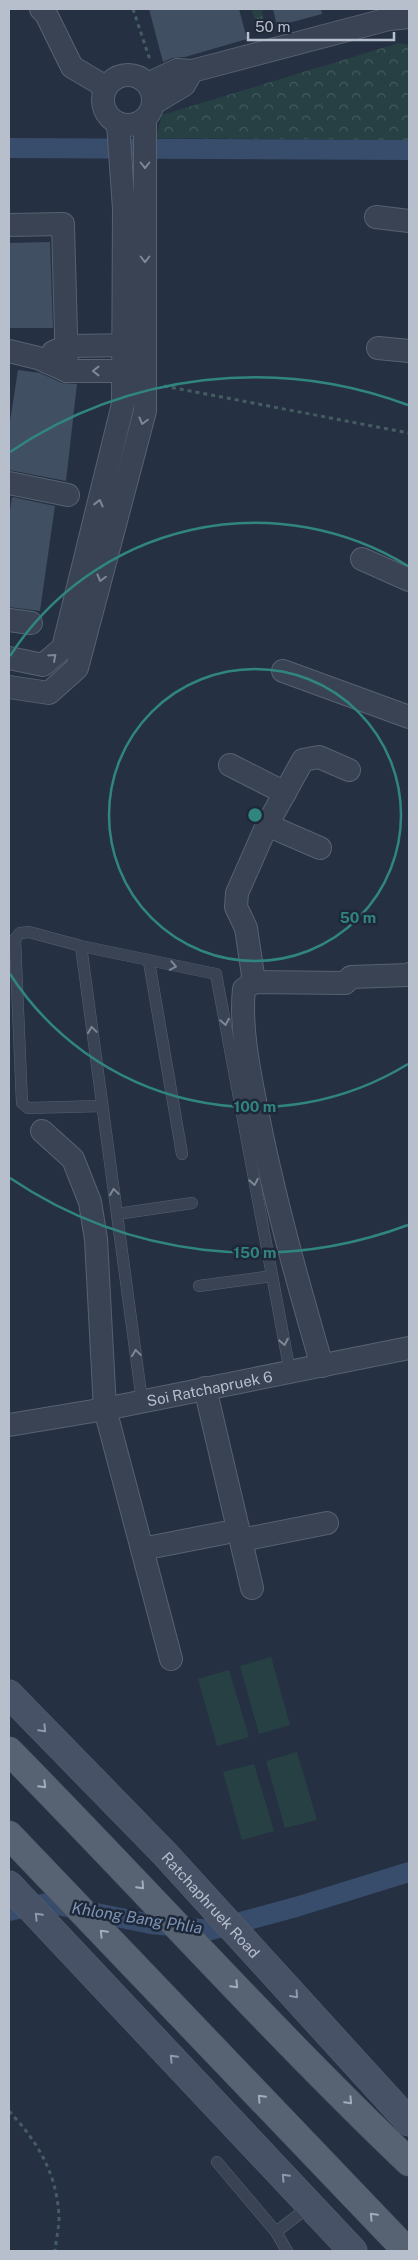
<svg xmlns="http://www.w3.org/2000/svg" width="418" height="2260" viewBox="0 0 418 2260" font-family="'Public Sans',sans-serif">
<style>
.grass{fill:url(#grass-tufts)}
.park{fill:url(#park-crowns)}
.garden{fill:#274044}
.lines{fill:none;stroke-linecap:round;stroke-linejoin:round}
.canal{stroke:#384c6b;stroke-width:20}
.building{fill:#414f63}
.lane-casing{stroke:#586170;stroke-width:12}
.street-casing{stroke:#586170;stroke-width:24}
.secondary-casing{stroke:#586170;stroke-width:29}
.primary-casing{stroke:#434c5c;stroke-width:29}
.path{stroke:#455d61;stroke-width:3;stroke-dasharray:4 4;stroke-linecap:butt}
.lane{stroke:#394353;stroke-width:11}
.street{stroke:#394353;stroke-width:22}
.secondary{stroke:#475266;stroke-width:28}
.primary{stroke:#576273;stroke-width:28}
.oneway{stroke:#7e8796}
.oneway2{stroke:#9099a9}
.oneway3{stroke:#a4acbb}
.ring{fill:none;stroke:#318581;stroke-width:2.5}
.labels{text-anchor:middle;dominant-baseline:central;stroke-width:5;stroke-linejoin:round;paint-order:stroke}
.street-label{font-size:15px;fill:#b7bfcd;stroke:#1e2838}
.water-label{font-size:16px;font-style:italic;fill:#7c94b5;stroke:#1e2838}
.centre{fill:#318581;stroke:#1e2838;stroke-width:2.5}
.ring-label{font-size:15px;text-anchor:middle;font-weight:bold;fill:#318581;stroke:#1e2838;stroke-width:5;stroke-linejoin:round;paint-order:stroke}
</style>
<defs>
<pattern id="grass-tufts" width="24" height="20" patternUnits="userSpaceOnUse" patternTransform="scale(1.25)"><rect width="24" height="20" fill="#274044"/><path d="M3 7l-1-3M5 7V3M7 7l1-3M15 17l-1-3M17 17v-4M19 17l1-3" fill="none" stroke="#445a5e"/></pattern>
<pattern id="park-crowns" width="20" height="18" patternUnits="userSpaceOnUse" patternTransform="scale(1.25)"><rect width="20" height="18" fill="#274044"/><path d="M2 6a3 3 0 1 1 6 0M12 15a3 3 0 1 1 6 0" fill="none" stroke="#445a5e"/></pattern>
</defs>
<rect width="100%" height="100%" fill="#253143"/>
<!-- grass -->
<path class="grass" d="M 251,9 L 261,9 L 267,28 L 259,31 Z"/>
<!-- park -->
<path class="park" d="M 399,43 L 409,45 L 409,140 L 156,138 L 162,115 Z"/>
<!-- garden -->
<path class="garden" d="M 271,1657 L 290,1725 L 259,1734 L 240,1666 Z
M 229,1670 L 249,1737 L 217,1746 L 198,1679 Z
M 297,1752 L 317,1820 L 285,1828 L 266,1761 Z
M 254,1764 L 274,1831 L 242,1840 L 223,1772 Z"/>
<g class="lines">
<!-- canal -->
<path class="canal" d="M 9,148 L 409,150
M 9,1911 L 47,1903 L 151,1924 L 211,1930 L 296,1907 L 409,1872"/>
</g>
<!-- building -->
<path class="building" d="M 149,9 L 239,9 L 247,39 L 185,57 L 172,58 L 163,62 Z
M 273,9 L 321,9 L 322,14 L 277,26 Z
M 50,242 L 53,328 L 9,328 L 9,243 Z
M 18,370 L 40,373 L 62,383 L 77,384 L 66,481 L 9,470 L 9,428 Z
M 12,497 L 55,506 L 40,611 L 9,607 L 9,517 Z"/>
<g class="lines">
<!-- lane casing -->
<g class="lane-casing">
<path id="lane" d="M 81,946 L 29,932 L 20,933 L 15,939 L 22,1103 L 28,1108 L 102,1106
M 149,962 L 182,1154
M 117,1214 L 192,1203
M 199,1286 L 272,1276
M 142,1401 L 81,946 L 216,974 L 290,1372
M 217,2162 L 276,2232 L 311,2205
M 276,2232 L 287,2251"/>
</g>
<!-- street casing -->
<g class="street-casing">
<g id="street">
<path d="M 41,9 L 46,14 L 72,67 L 106,87"/>
<circle cx="128" cy="100" r="25"/>
<path d="M 148,84 L 177,70 L 192,71 L 389,19 L 409,17"/>
<path d="M 154,103 L 184,85 L 192,71"/>
<path d="M 376,217 L 409,221"/>
<path d="M 9,225 L 63,224 L 67,371"/>
<path d="M 378,348 L 409,351"/>
<path d="M 9,351 L 38,358 L 67,371 L 137,371"/>
<path d="M 53,352 L 67,346 L 137,345"/>
<path d="M 9,483 L 68,495"/>
<path d="M 362,559 L 409,580"/>
<path d="M 9,620 L 31,623"/>
<path d="M 9,658 L 43,665 L 63,648 L 123,404 L 124,209 L 118,124"/>
<path d="M 283,671 L 409,717"/>
<path d="M 9,687 L 49,693 L 77,668 L 145,411 L 145,119"/>
<path d="M 230,765 L 285,793"/>
<path d="M 267,825 L 320,848"/>
<path d="M 254,982 L 246,928 L 236,907 L 237,893 L 267,825 L 303,760 L 319,757 L 349,770"/>
<path d="M 42,1131 L 73,1159 L 90,1202 L 96,1239 L 105,1409 L 171,1659"/>
<path d="M 322,1366 C 297,1280 273,1194 256,1106 C 249,1070 240,1026 244,989 L 254,982 L 345,983 L 351,977 L 408,975 L 409,974"/>
<path d="M 205,1388 L 252,1588"/>
<path id="s1" d="M 9,1425 L 105,1409 L 409,1348"/>
<path d="M 241,1540 L 327,1523"/>
<path d="M 142,1549 L 224,1533"/>
</g>
</g>
<!-- secondary casing -->
<g class="secondary-casing">
<g id="secondary">
<path id="s2" d="M 9,1694 L 165,1854 L 409,2122"/>
<path d="M 9,1885 L 353,2251"/>
</g>
</g>
<!-- primary casing -->
<g class="primary-casing">
<path id="primary" d="M 9,1751 C 143,1887 271,2030 409,2162
M 9,1835 L 407,2251"/>
</g>
<!-- path -->
<path class="path" d="M 133,9 L 150,60
M 164,386 L 409,433
M 9,2111 C 37,2141 57,2173 59,2217 C 59,2228 56,2240 55,2251"/>
<!-- lane -->
<use href="#lane" class="lane"/>
<!-- street -->
<use href="#street" class="street"/>
<!-- secondary -->
<use href="#secondary" class="secondary"/>
<!-- primary -->
<use href="#primary" class="primary"/>
</g>
<!-- one-way arrows -->
<defs><path id="oneway-chevron" d="M-2-3.5L2.5 0L-2 3.5" fill="none" stroke-width="1.6" stroke-linecap="round" stroke-linejoin="round" transform="scale(1.25)"/></defs>
<g class="oneway">
<use href="#oneway-chevron" transform="translate(145 165) rotate(90)"/>
<use href="#oneway-chevron" transform="translate(145 259) rotate(90)"/>
<use href="#oneway-chevron" transform="translate(96 371) rotate(180)"/>
<use href="#oneway-chevron" transform="translate(143 421) rotate(105)"/>
<use href="#oneway-chevron" transform="translate(99 503) rotate(-76)"/>
<use href="#oneway-chevron" transform="translate(101 578) rotate(105)"/>
<use href="#oneway-chevron" transform="translate(53 657) rotate(-42)"/>
<use href="#oneway-chevron" transform="translate(173 966) rotate(11)"/>
<use href="#oneway-chevron" transform="translate(225 1022) rotate(80)"/>
<use href="#oneway-chevron" transform="translate(92 1030) rotate(-98)"/>
<use href="#oneway-chevron" transform="translate(254 1182) rotate(80)"/>
<use href="#oneway-chevron" transform="translate(114 1192) rotate(-98)"/>
<use href="#oneway-chevron" transform="translate(284 1342) rotate(79)"/>
<use href="#oneway-chevron" transform="translate(136 1353) rotate(-98)"/>
</g>
<g class="oneway2">
<use href="#oneway-chevron" transform="translate(43 1729) rotate(46)"/>
<use href="#oneway-chevron" transform="translate(38 1916) rotate(-134)"/>
<use href="#oneway-chevron" transform="translate(295 1995) rotate(48)"/>
<use href="#oneway-chevron" transform="translate(173 2058) rotate(-134)"/>
<use href="#oneway-chevron" transform="translate(285 2177) rotate(-133)"/>
</g>
<g class="oneway3">
<use href="#oneway-chevron" transform="translate(43 1785) rotate(45)"/>
<use href="#oneway-chevron" transform="translate(141 1886) rotate(47)"/>
<use href="#oneway-chevron" transform="translate(103 1933) rotate(-134)"/>
<use href="#oneway-chevron" transform="translate(235 1985) rotate(46)"/>
<use href="#oneway-chevron" transform="translate(261 2098) rotate(-133)"/>
<use href="#oneway-chevron" transform="translate(349 2101) rotate(46)"/>
<use href="#oneway-chevron" transform="translate(373 2216) rotate(-134)"/>
</g>
<!-- distance rings -->
<g class="ring">
<circle cx="255" cy="815" r="146"/>
<path d="M408 1064A292 292 0 0 1 10 974M10 656A292 292 0 0 1 408 566"/>
<path d="M408 1225A438 438 0 0 1 10 1178M10 452A438 438 0 0 1 408 405"/>
</g>
<g class="labels">
<!-- street labels -->
<g class="street-label">
<text stroke="none"><textPath href="#s1" startOffset="204">Soi Ratchapruek 6</textPath></text>
<text stroke="none"><textPath href="#s2" startOffset="292">Ratchaphruek Road</textPath></text>
</g>
<!-- water labels -->
<g class="water-label">
<text transform="translate(137 1918) rotate(9)">Khlong Bang Phlia</text>
</g>
</g>
<circle cx="255" cy="815" r="8" class="centre"/>
<g class="ring-label">
<text x="358" y="923">50 m</text>
<text x="255" y="1112">100 m</text>
<text x="255" y="1258">150 m</text>
</g>
<!-- border -->
<rect width="418" height="2260" fill="none" stroke="#b7bfcd" stroke-width="20"/>
<!-- scale -->
<path d="M248 32v8h146v-8" fill="none" stroke="#b7bfcd" stroke-width="2.5"/>
<text x="255" y="32" font-size="15" fill="#b7bfcd" stroke="#1e2838" stroke-width="4" paint-order="stroke">50 m</text>
</svg>
